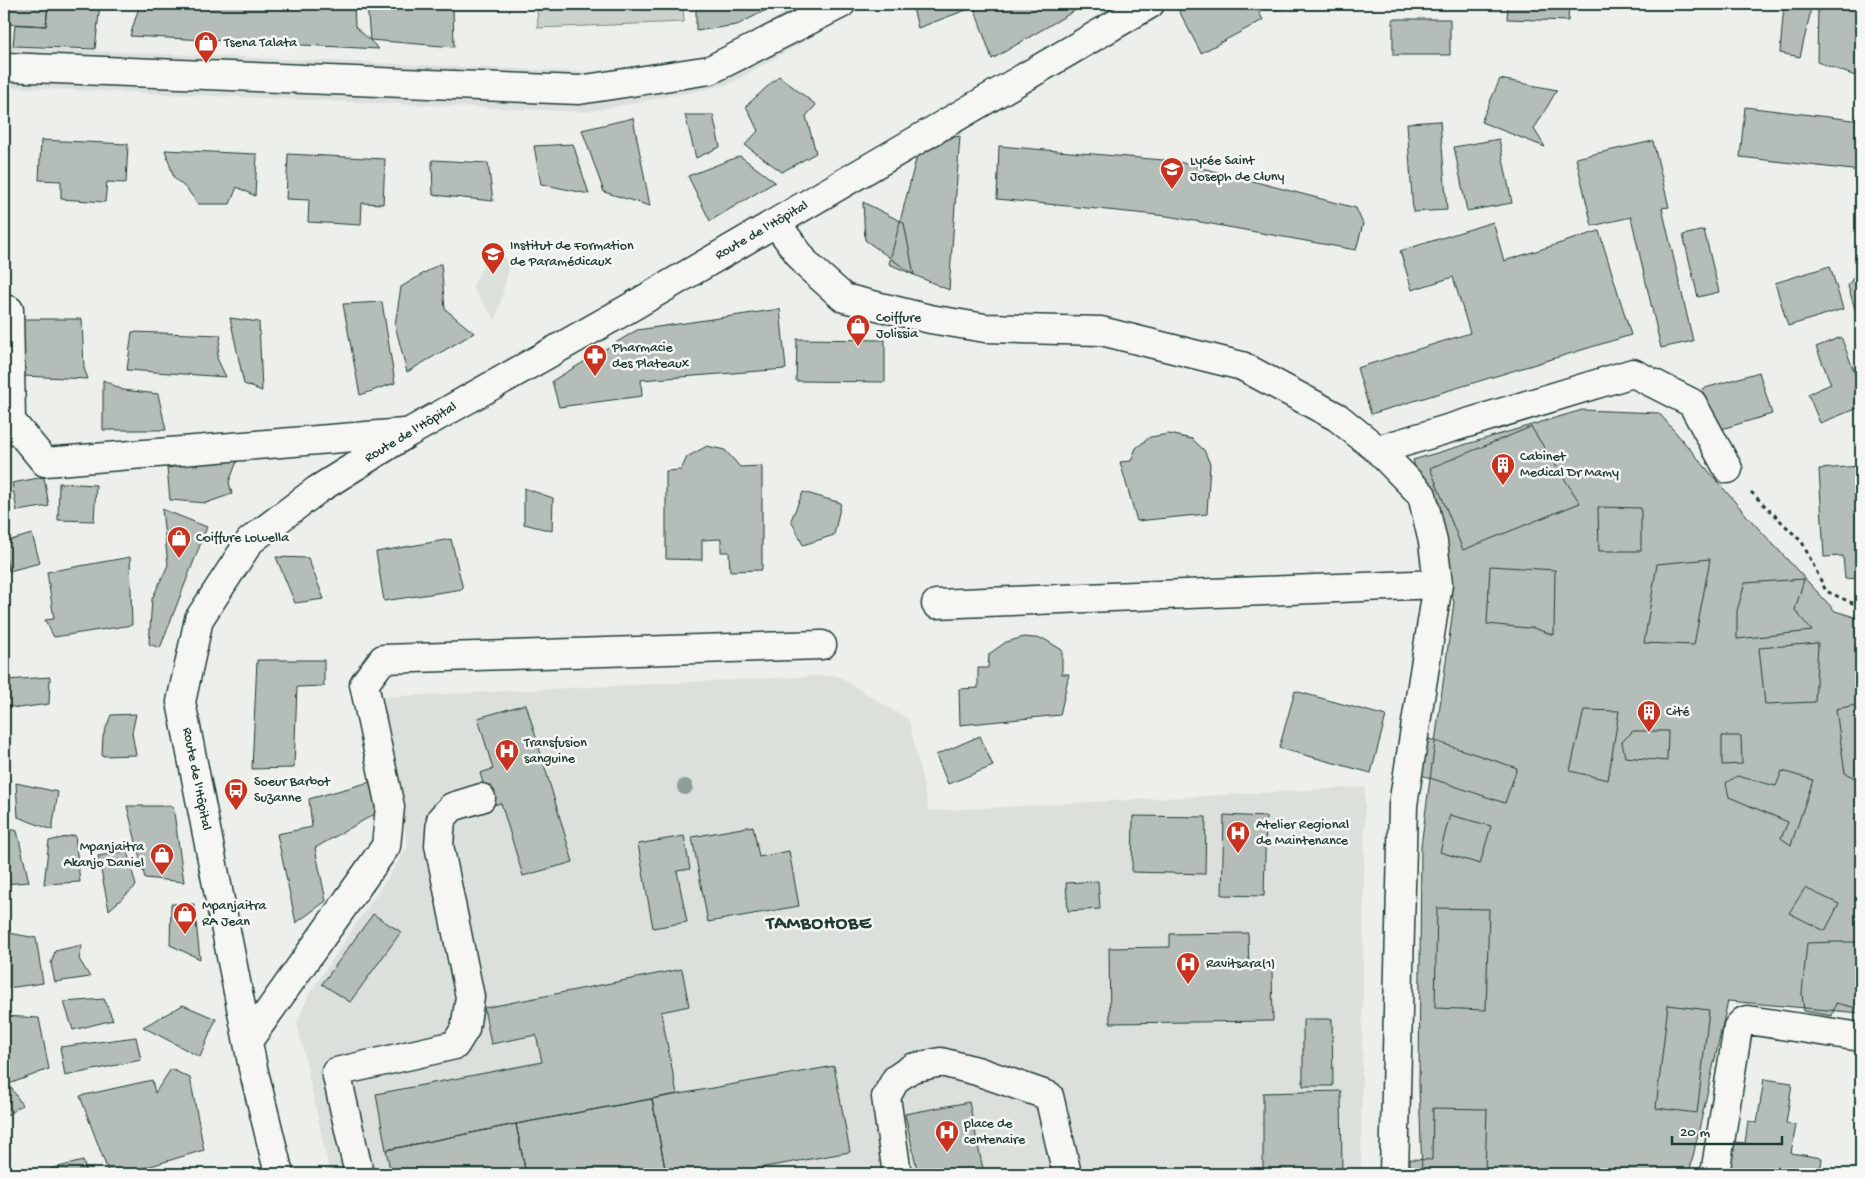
<svg xmlns="http://www.w3.org/2000/svg" width="1865" height="1178" viewBox="0 0 1865 1178" font-family="'Gochi Hand',sans-serif">
<style>
.built{fill:#dce0db}
.green{fill:#cbd2cc;stroke:#758880}
.building{fill:#b4bdb8;stroke:#1f3d34}
.lines{fill:none;stroke-linecap:round;stroke-linejoin:round}
.minor-casing{stroke:#1f3d34;stroke-width:31}
.path{stroke:#1f3d34;stroke-width:3;stroke-dasharray:4 4;stroke-linecap:butt}
.minor{stroke:#f6f6f2;stroke-width:28}
.tree{fill:#8e9e96}
.labels{text-anchor:middle;dominant-baseline:central;stroke-width:5;stroke-linejoin:round;paint-order:stroke}
.poi-label{font-size:14px;fill:#1f3d34;stroke:#f6f6f2;text-anchor:start}
.street-label{font-size:14px;fill:#1f3d34;stroke:#f6f6f2}
.district-label{font-size:19px;font-weight:bold;letter-spacing:1px;fill:#1f3d34;stroke:#f6f6f2}
</style>
<rect width="100%" height="100%" fill="#edefea"/>
<filter id="ink" filterUnits="userSpaceOnUse"><feTurbulence type="fractalNoise" baseFrequency=".02" numOctaves="2"/><feDisplacementMap in="SourceGraphic" scale="10" xChannelSelector="R" yChannelSelector="G"/><feConvolveMatrix kernelMatrix="1 2 1 2 8 2 1 2 1" color-interpolation-filters="sRGB"/></filter>
<g filter="url(#ink)">
<!-- built -->
<path class="built" d="M 801,4 L 869,4 L 728,85 L 587,112 L 4,87 L 4,47 L 585,72 L 708,57 Z
M 502,252 L 510,263 L 496,321 L 472,287 L 488,256 Z
M 836,675 L 909,720 L 929,811 L 1365,787 L 1361,1174 L 330,1174 L 297,1022 L 309,994 L 408,847 L 383,697 Z"/>
<!-- green -->
<path class="green" d="M 537,4 L 683,4 L 684,22 L 538,28 Z"/>
<!-- building -->
<path class="building" d="M 4,4 L 48,4 L 46,26 L 4,24 Z
M 48,4 L 100,4 L 95,49 L 13,46 L 15,24 L 46,26 Z
M 140,4 L 354,4 L 355,26 L 379,49 L 130,36 Z
M 367,4 L 453,4 L 454,47 L 370,40 Z
M 696,4 L 778,4 L 737,25 L 696,31 Z
M 912,4 L 1086,4 L 992,59 L 974,7 L 918,28 Z
M 1183,4 L 1255,4 L 1263,20 L 1201,53 L 1177,7 Z
M 1272,4 L 1312,4 L 1312,6 L 1273,10 Z
M 1508,4 L 1569,4 L 1568,21 L 1507,19 Z
M 1784,4 L 1809,4 L 1810,14 L 1800,57 L 1780,53 Z
M 1818,4 L 1861,4 L 1861,78 L 1817,62 Z
M 1393,19 L 1450,19 L 1450,55 L 1393,55 Z
M 779,76 L 816,105 L 806,116 L 816,153 L 782,172 L 745,145 L 758,131 L 746,106 Z
M 1500,79 L 1557,90 L 1534,129 L 1545,147 L 1481,122 Z
M 1745,107 L 1861,121 L 1861,171 L 1740,157 Z
M 685,115 L 713,115 L 720,147 L 696,158 Z
M 633,118 L 650,206 L 604,192 L 582,130 Z
M 1440,121 L 1447,210 L 1413,212 L 1407,123 Z
M 960,136 L 949,290 L 889,264 L 920,144 Z
M 1499,139 L 1512,203 L 1467,211 L 1454,147 Z
M 41,140 L 128,144 L 126,183 L 107,182 L 105,202 L 61,199 L 61,181 L 39,180 Z
M 1653,141 L 1669,207 L 1662,208 L 1693,341 L 1661,348 L 1631,217 L 1592,226 L 1576,158 Z
M 573,144 L 589,194 L 541,184 L 534,146 Z
M 999,146 L 1175,161 L 1356,208 L 1363,224 L 1356,250 L 1167,216 L 997,199 Z
M 165,150 L 257,154 L 255,196 L 237,187 L 230,204 L 198,204 L 187,189 L 174,178 Z
M 288,154 L 385,159 L 383,204 L 362,203 L 361,225 L 308,222 L 309,200 L 286,199 Z
M 740,156 L 775,182 L 710,221 L 688,176 Z
M 432,160 L 488,163 L 493,201 L 433,195 Z
M 863,202 L 904,223 L 914,275 L 865,240 Z
M 1493,222 L 1504,261 L 1599,231 L 1631,335 L 1371,414 L 1357,368 L 1470,333 L 1453,277 L 1412,290 L 1400,251 Z
M 1704,230 L 1719,292 L 1698,297 L 1683,235 Z
M 441,263 L 445,309 L 474,333 L 407,372 L 395,325 L 401,287 Z
M 1861,264 L 1861,329 L 1848,286 Z
M 1830,266 L 1843,309 L 1788,326 L 1775,283 Z
M 382,302 L 395,383 L 360,395 L 343,304 Z
M 780,309 L 786,369 L 641,380 L 642,396 L 559,407 L 552,381 L 637,330 Z
M 230,318 L 259,322 L 262,391 L 244,384 Z
M 20,319 L 82,319 L 84,368 L 88,379 L 23,376 Z
M 132,332 L 221,335 L 217,358 L 226,377 L 127,370 Z
M 1841,337 L 1861,389 L 1861,407 L 1820,423 L 1808,394 L 1831,384 L 1816,347 Z
M 797,339 L 885,340 L 885,382 L 796,381 Z
M 1759,372 L 1772,414 L 1715,431 L 1702,389 Z
M 103,380 L 123,390 L 158,394 L 166,430 L 103,430 Z
M 1582,410 L 1659,413 L 1747,516 L 1835,611 L 1861,619 L 1861,1013 L 1728,1001 L 1689,1174 L 1422,1174 L 1419,1086 L 1421,846 L 1454,602 L 1413,460 Z
M 1531,427 L 1580,503 L 1463,550 L 1430,468 Z
M 1169,434 L 1192,439 L 1204,450 L 1210,464 L 1207,514 L 1137,521 L 1120,462 L 1131,461 L 1136,448 L 1150,437 Z
M 707,446 L 725,450 L 740,467 L 762,466 L 762,570 L 730,571 L 729,552 L 721,552 L 721,539 L 702,540 L 702,560 L 666,559 L 666,471 L 681,470 L 687,457 Z
M 239,456 L 229,482 L 232,494 L 206,503 L 170,500 L 167,468 Z
M 1861,466 L 1861,578 L 1845,579 L 1843,556 L 1824,557 L 1819,469 Z
M 44,477 L 49,506 L 17,511 L 12,483 Z
M 59,483 L 96,485 L 94,521 L 58,520 Z
M 524,488 L 553,498 L 552,531 L 524,524 Z
M 803,492 L 841,503 L 834,535 L 803,545 L 791,520 Z
M 1598,507 L 1641,508 L 1641,551 L 1599,551 Z
M 162,509 L 207,527 L 160,648 L 149,644 L 152,599 L 168,565 Z
M 32,534 L 40,563 L 9,571 L 4,549 L 4,542 Z
M 451,539 L 463,589 L 384,601 L 376,552 Z
M 130,557 L 132,625 L 54,637 L 45,620 L 54,619 L 47,572 Z
M 276,557 L 308,558 L 324,599 L 295,603 Z
M 1710,559 L 1694,645 L 1644,643 L 1657,564 Z
M 1490,566 L 1555,570 L 1554,635 L 1530,627 L 1527,628 L 1487,624 Z
M 1804,579 L 1795,610 L 1812,631 L 1737,639 L 1737,611 L 1745,583 Z
M 1024,637 L 1044,639 L 1062,650 L 1062,674 L 1069,674 L 1060,715 L 960,725 L 959,689 L 978,688 L 978,668 L 988,668 L 989,654 L 1006,642 Z
M 1818,643 L 1815,702 L 1765,704 L 1759,648 Z
M 257,660 L 324,660 L 324,686 L 297,687 L 294,768 L 252,769 Z
M 50,677 L 49,704 L 18,708 L 4,705 L 4,687 L 7,680 Z
M 1295,691 L 1386,716 L 1371,773 L 1279,748 Z
M 526,704 L 573,862 L 523,876 L 501,803 L 490,806 L 480,773 L 493,769 L 478,718 Z
M 1861,704 L 1861,781 L 1845,773 L 1836,709 Z
M 1584,710 L 1619,711 L 1608,780 L 1570,771 Z
M 136,714 L 132,733 L 136,755 L 102,756 L 103,736 L 111,715 Z
M 1633,731 L 1668,731 L 1667,761 L 1625,757 L 1622,742 Z
M 980,736 L 993,766 L 948,784 L 936,755 Z
M 1722,736 L 1741,736 L 1742,764 L 1722,765 Z
M 1429,739 L 1517,768 L 1505,803 L 1418,774 Z
M 1782,771 L 1813,780 L 1791,845 L 1781,838 L 1788,822 L 1729,797 L 1726,783 L 1737,776 L 1776,786 Z
M 370,782 L 380,811 L 315,848 L 326,901 L 296,923 L 277,834 L 312,827 L 309,799 Z
M 16,783 L 58,792 L 52,830 L 18,817 Z
M 127,806 L 173,806 L 184,882 L 145,878 Z
M 1224,815 L 1266,817 L 1264,896 L 1222,895 Z
M 1450,815 L 1491,826 L 1480,864 L 1440,852 Z
M 1133,816 L 1206,817 L 1205,874 L 1132,872 Z
M 753,826 L 759,857 L 789,851 L 799,906 L 708,922 L 692,837 Z
M 4,827 L 17,831 L 29,882 L 4,884 Z
M 75,835 L 80,882 L 44,884 L 49,841 Z
M 684,836 L 690,869 L 677,871 L 687,922 L 653,928 L 638,844 Z
M 127,851 L 136,886 L 109,910 L 98,856 Z
M 1098,881 L 1100,909 L 1068,911 L 1066,883 Z
M 1805,888 L 1839,904 L 1825,931 L 1789,913 Z
M 171,904 L 194,904 L 200,959 L 170,945 Z
M 1437,908 L 1489,909 L 1486,1010 L 1435,1008 Z
M 373,914 L 401,932 L 350,1002 L 322,984 Z
M 4,932 L 36,938 L 43,983 L 8,988 L 4,979 Z
M 1248,933 L 1249,970 L 1272,969 L 1273,1021 L 1110,1023 L 1109,948 L 1170,947 L 1170,934 Z
M 1836,942 L 1861,942 L 1861,1009 L 1836,1003 L 1832,1016 L 1804,1011 L 1802,993 L 1807,943 Z
M 82,945 L 79,959 L 90,977 L 55,982 L 51,964 L 55,951 Z
M 682,969 L 689,1006 L 661,1012 L 677,1094 L 516,1124 L 386,1150 L 376,1094 L 542,1062 L 536,1035 L 491,1044 L 484,1008 Z
M 104,999 L 113,1020 L 73,1030 L 64,1002 Z
M 183,1005 L 216,1019 L 200,1057 L 143,1027 Z
M 1668,1005 L 1709,1010 L 1697,1113 L 1656,1108 Z
M 4,1016 L 39,1018 L 49,1069 L 9,1084 L 22,1105 L 4,1117 Z
M 1303,1019 L 1332,1019 L 1333,1086 L 1303,1086 Z
M 136,1037 L 141,1060 L 65,1076 L 60,1047 Z
M 834,1066 L 850,1152 L 726,1174 L 666,1174 L 652,1099 Z
M 171,1069 L 190,1078 L 204,1150 L 124,1174 L 109,1174 L 80,1096 L 152,1080 L 155,1093 Z
M 1764,1079 L 1792,1083 L 1786,1124 L 1796,1125 L 1791,1153 L 1822,1158 L 1820,1174 L 1721,1174 L 1726,1141 L 1745,1143 L 1748,1121 L 1757,1123 Z
M 1341,1091 L 1342,1174 L 1263,1174 L 1263,1093 Z
M 652,1099 L 666,1174 L 526,1174 L 516,1124 Z
M 969,1102 L 984,1174 L 918,1174 L 905,1114 Z
M 1433,1108 L 1487,1109 L 1485,1174 L 1410,1174 L 1410,1159 L 1432,1160 Z
M 516,1124 L 526,1174 L 391,1174 L 386,1150 Z
M 4,1160 L 17,1174 L 4,1174 Z
M 83,1161 L 87,1174 L 51,1174 L 50,1169 Z"/>
<g class="lines">
<!-- minor casing -->
<g class="minor-casing">
<path id="minor" d="M 4,67 L 579,90 L 710,70 L 841,4
M 776,223 L 807,265 L 844,298 L 930,319 L 985,328 L 1101,331 L 1242,366 L 1337,417 L 1378,450 L 1422,495 L 1433,542 L 1438,584 L 1403,805 L 1394,1174
M 9,310 L 11,421 L 45,462 L 404,433
M 1378,450 L 1633,373 L 1692,403 L 1728,469
M 936,604 L 1438,584
M 248,1041 L 386,846 L 390,807 L 364,684 L 383,659 L 822,645
M 279,1174 L 253,1068 L 181,702 L 199,619 L 250,541 L 317,490 L 408,433 L 626,310 L 1150,4
M 359,1174 L 336,1072 L 455,1045 L 465,1029 L 470,997 L 439,845 L 441,819 L 452,807 L 481,798
M 897,1174 L 886,1097 L 896,1079 L 912,1068 L 941,1062 L 977,1071 L 1049,1096 L 1067,1174
M 1715,1174 L 1738,1027 L 1744,1021 L 1748,1020 L 1861,1037"/>
</g>
<!-- path -->
<path class="path" d="M 1751,492 L 1802,542 L 1826,591 L 1861,607"/>
<!-- minor -->
<use href="#minor" class="minor"/>
</g>
<!-- trees -->
<circle class="tree" cx="685" cy="787" r="8"/>
</g>
<!-- icons -->
<defs>
<g id="shop-pin" transform="scale(1.25)"><path d="M0 17L-7.5 6A9.5 9.5 0 1 1 7.5 6Z" fill="#c8321e" stroke="#f6f6f2"/><path d="M-5-2.5h2.3a2.7 3.5 0 0 1 5.4 0H5L5.5 6h-11ZM-1.5-2.5h3a1.5 2.3 0 0 0-3 0Z" fill="#fff"/></g>
<g id="school-pin" transform="scale(1.25)"><path d="M0 17L-7.5 6A9.5 9.5 0 1 1 7.5 6Z" fill="#c8321e" stroke="#f6f6f2"/><path d="M0-5L7-2L0 1L-7-2ZM-4 1L0 2.5L4 1V4Q0 6-4 4Z" fill="#fff"/></g>
<g id="university-pin" transform="scale(1.25)"><path d="M0 17L-7.5 6A9.5 9.5 0 1 1 7.5 6Z" fill="#c8321e" stroke="#f6f6f2"/><path d="M0-5L7-2L0 1L-7-2ZM-4 1L0 2.5L4 1V4Q0 6-4 4Z" fill="#fff"/></g>
<g id="pharmacy-pin" transform="scale(1.25)"><path d="M0 17L-7.5 6A9.5 9.5 0 1 1 7.5 6Z" fill="#c8321e" stroke="#f6f6f2"/><path d="M-2-6h4v4h4v4h-4v4h-4v-4h-4v-4h4Z" fill="#fff"/></g>
<g id="building-pin" transform="scale(1.25)"><path d="M0 17L-7.5 6A9.5 9.5 0 1 1 7.5 6Z" fill="#c8321e" stroke="#f6f6f2"/><path d="M-4-6H4V6H1V3H-1V6H-4ZM-2.5-4.3h1.7v1.8h-1.7ZM.8-4.3h1.7v1.8H.8ZM-2.5-1h1.7V.8h-1.7ZM.8-1h1.7V.8H.8Z" fill="#fff"/></g>
<g id="hospital-pin" transform="scale(1.25)"><path d="M0 17L-7.5 6A9.5 9.5 0 1 1 7.5 6Z" fill="#c8321e" stroke="#f6f6f2"/><path d="M-5-5h3v3.5h4V-5h3V5h-3V1.5h-4V5h-3Z" fill="#fff"/></g>
<g id="bus-pin" transform="scale(1.25)"><path d="M0 17L-7.5 6A9.5 9.5 0 1 1 7.5 6Z" fill="#c8321e" stroke="#f6f6f2"/><path d="M-5-6H5V4H4V6H2V4H-2V6H-4V4H-5ZM-3.5-4V0h7V-4ZM-3.5 1.2v1.5H-2V1.2ZM2 1.2v1.5H3.5V1.2Z" fill="#fff"/></g>
</defs>
<g fill-rule="evenodd">
<use href="#shop-pin" x="206" y="43"/>
<use href="#school-pin" x="1172" y="169"/>
<use href="#university-pin" x="493" y="254"/>
<use href="#shop-pin" x="858" y="326"/>
<use href="#pharmacy-pin" x="595" y="356"/>
<use href="#building-pin" x="1503" y="465"/>
<use href="#shop-pin" x="179" y="538"/>
<use href="#building-pin" x="1649" y="712"/>
<use href="#hospital-pin" x="507" y="751"/>
<use href="#bus-pin" x="236" y="790"/>
<use href="#hospital-pin" x="1238" y="833"/>
<use href="#shop-pin" x="162" y="855"/>
<use href="#shop-pin" x="185" y="914"/>
<use href="#hospital-pin" x="1188" y="964"/>
<use href="#hospital-pin" x="947" y="1132"/>
</g>
<g class="labels">
<!-- poi labels -->
<g class="poi-label">
<text x="224" y="43">Tsena Talata</text>
<text x="1190" y="161">Lycée Saint<tspan x="1190" dy="16">Joseph de Cluny</tspan></text>
<text x="510" y="246">Institut de Formation<tspan x="510" dy="16">de Paramédicaux</tspan></text>
<text x="876" y="318">Coiffure<tspan x="876" dy="16">Jolissia</tspan></text>
<text x="612" y="348">Pharmacie<tspan x="612" dy="16">des Plateaux</tspan></text>
<text x="1520" y="457">Cabinet<tspan x="1520" dy="16">Medical Dr Mamy</tspan></text>
<text x="196" y="538">Coiffure Lowella</text>
<text x="1666" y="712">Cité</text>
<text x="524" y="743">Transfusion<tspan x="524" dy="16">sanguine</tspan></text>
<text x="254" y="782">Soeur Barbot<tspan x="254" dy="16">Suzanne</tspan></text>
<text x="1256" y="825">Atelier Regional<tspan x="1256" dy="16">de Maintenance</tspan></text>
<text x="144" y="847" text-anchor="end">Mpanjaitra<tspan x="144" dy="16">Akanjo Daniel</tspan></text>
<text x="202" y="906">Mpanjaitra<tspan x="202" dy="16">RA Jean</tspan></text>
<text x="1206" y="964">Ravitsara(1)</text>
<text x="964" y="1124">place de<tspan x="964" dy="16">centenaire</tspan></text>
</g>
<!-- street labels -->
<g class="street-label">
<text transform="translate(762 231) rotate(-30)">Route de l'Hôpital</text>
<text transform="translate(411 433) rotate(-31)">Route de l'Hôpital</text>
<text transform="translate(196 779) rotate(79)">Route de l'Hôpital</text>
</g>
<!-- district labels -->
<g class="district-label">
<text x="819" y="924">TAMBOHOBE</text>
</g>
</g>
<!-- margin -->
<rect width="1865" height="1178" fill="none" stroke="#f6f6f2" stroke-width="20"/>
<rect x="10" y="10" width="1845" height="1158" fill="none" stroke="#1f3d34" stroke-width="2" filter="url(#ink)"/>
<!-- scale -->
<path d="M1672 1136v8h110v-8" fill="none" stroke="#1f3d34" stroke-width="2.5"/>
<text x="1680" y="1136" font-size="15" fill="#1f3d34" stroke="#f6f6f2" stroke-width="4" paint-order="stroke">20 m</text>
</svg>
